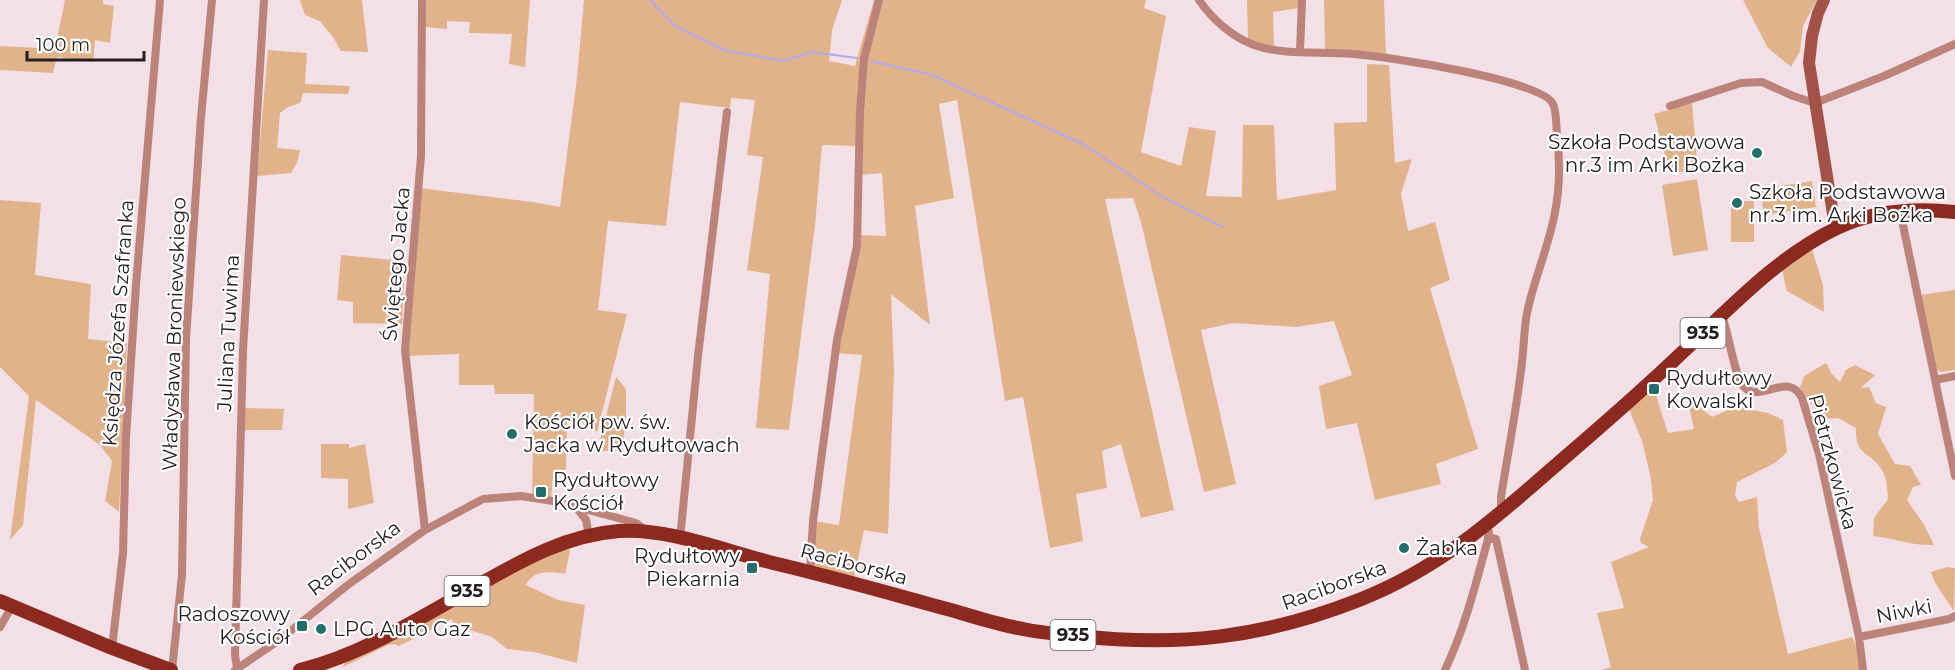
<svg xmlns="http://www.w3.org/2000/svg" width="1955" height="670" viewBox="0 0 1955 670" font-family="Montserrat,sans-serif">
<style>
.green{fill:#e0b38b}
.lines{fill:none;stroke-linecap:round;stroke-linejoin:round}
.stream{stroke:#b4a8ee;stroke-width:2}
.street{stroke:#bc837a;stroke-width:8}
.secondary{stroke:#a25246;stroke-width:12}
.primary{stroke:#8d2a1f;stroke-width:14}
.poi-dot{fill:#236e6d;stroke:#fff;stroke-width:2}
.labels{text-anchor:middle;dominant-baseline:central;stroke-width:4.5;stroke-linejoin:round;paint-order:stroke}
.shield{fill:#fff;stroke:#666263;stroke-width:1.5}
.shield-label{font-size:18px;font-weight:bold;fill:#251e20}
.poi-label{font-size:20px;fill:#251e20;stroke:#fff;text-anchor:start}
.street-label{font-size:20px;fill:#251e20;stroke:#fff}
</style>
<rect width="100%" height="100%" fill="#f2e0e6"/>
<!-- green -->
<path class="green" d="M 65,0 L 103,0 L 103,4 L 114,6 L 110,43 L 95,40 L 93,62 L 57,57 L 53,73 L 0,70 L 0,46 L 55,49 Z
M 300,0 L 362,0 L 368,52 L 341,51 L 333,37 L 320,21 L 305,15 Z
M 423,0 L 530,0 L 525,67 L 509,64 L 512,34 L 469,33 L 470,22 L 447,21 L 447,29 L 425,27 Z
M 584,0 L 842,0 L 832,30 L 829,61 L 855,66 L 874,0 L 1146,0 L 1144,8 L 1166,16 L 1141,152 L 1181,166 L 1189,127 L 1216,131 L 1206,196 L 1242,197 L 1243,125 L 1274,125 L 1277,200 L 1336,190 L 1334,123 L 1367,122 L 1367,64 L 1389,65 L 1395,163 L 1412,159 L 1401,194 L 1408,231 L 1435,222 L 1450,280 L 1430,288 L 1478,449 L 1436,464 L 1441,484 L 1375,500 L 1357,423 L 1326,429 L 1319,386 L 1352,375 L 1334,321 L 1296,327 L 1233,323 L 1201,330 L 1236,484 L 1204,492 L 1141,222 L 1133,198 L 1105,199 L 1174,510 L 1141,518 L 1121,444 L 1102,451 L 1107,488 L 1076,494 L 1083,541 L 1050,548 L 1023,397 L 1005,401 L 957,100 L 939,104 L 954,198 L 915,206 L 930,325 L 891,294 L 894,371 L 888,534 L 864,530 L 853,584 L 810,571 L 813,521 L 839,525 L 862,355 L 835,353 L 857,235 L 886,236 L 882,173 L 859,175 L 859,146 L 822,145 L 815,225 L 789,430 L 756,428 L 770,274 L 747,270 L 763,157 L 747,155 L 755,100 L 731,98 L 730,108 L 680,102 L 666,226 L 608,221 L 598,310 L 627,314 L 597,432 L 585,423 L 567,421 L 566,469 L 553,476 L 551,501 L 532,497 L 534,394 L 495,394 L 494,385 L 459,385 L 459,354 L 405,356 L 419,188 L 533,202 L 560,207 L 577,78 Z
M 1247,0 L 1299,0 L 1300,8 L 1273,12 L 1274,46 L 1259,44 L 1248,39 Z
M 1324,0 L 1384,0 L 1386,54 L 1325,49 Z
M 1743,0 L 1817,0 L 1803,26 L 1800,51 L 1791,67 L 1768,48 Z
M 268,50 L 307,53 L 305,84 L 350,86 L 348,94 L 303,93 L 300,103 L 288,107 L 280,113 L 277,148 L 300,150 L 297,163 L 291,173 L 257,176 Z
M 1692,103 L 1698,173 L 1669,171 L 1654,114 Z
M 1697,179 L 1708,250 L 1673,256 L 1662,185 Z
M 1812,181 L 1816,207 L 1764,215 L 1760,189 Z
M 0,200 L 41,203 L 35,275 L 91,284 L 88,339 L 127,343 L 119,512 L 105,501 L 112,461 L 100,445 L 36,400 L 23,525 L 10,540 L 29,396 L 0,367 Z
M 1731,201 L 1754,201 L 1754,242 L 1731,242 Z
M 1812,249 L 1823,285 L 1824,312 L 1787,291 L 1782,270 Z
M 341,255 L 405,261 L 402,324 L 353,323 L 353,302 L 337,300 Z
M 1955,290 L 1955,370 L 1940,372 L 1935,368 L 1920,295 Z
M 1826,363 L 1832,374 L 1840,382 L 1846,370 L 1855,365 L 1875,375 L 1861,388 L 1869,387 L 1876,403 L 1886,407 L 1878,434 L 1895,464 L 1910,466 L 1921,485 L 1913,487 L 1907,500 L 1923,523 L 1934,545 C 1912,546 1894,538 1873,536 L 1874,518 L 1888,499 C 1887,488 1887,476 1880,467 C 1867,450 1855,455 1856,428 L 1838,418 L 1822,419 L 1800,388 L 1804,376 Z
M 616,377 L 626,389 L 626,418 L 622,451 L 602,451 L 599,444 Z
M 1654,389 L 1668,433 L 1694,429 L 1687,397 L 1712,417 L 1735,407 L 1768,413 L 1783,420 L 1787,452 L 1775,463 L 1737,482 L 1735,496 L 1739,502 L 1757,497 L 1759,528 L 1788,654 L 1852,637 L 1859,652 L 1860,670 L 1601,670 L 1611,667 L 1597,613 L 1624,608 L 1611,562 L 1649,547 L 1641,543 L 1640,539 L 1653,500 L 1651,479 L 1642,441 L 1628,407 Z
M 243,408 L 284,409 L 282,430 L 242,430 Z
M 321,444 L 349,444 L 349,448 L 365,444 L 374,503 L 348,509 L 348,479 L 321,478 Z
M 568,547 L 570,551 L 565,574 C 551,571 532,570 526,585 L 558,600 L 585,605 L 577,663 L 534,652 L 507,649 L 492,637 L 457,626 L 453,624 L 452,619 L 399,646 L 394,644 L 388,645 L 343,667 L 345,662 L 521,565 Z
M 1947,567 L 1955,568 L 1954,611 C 1946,598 1935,587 1931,572 Z"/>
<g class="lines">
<!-- stream -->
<path class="stream" d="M 650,0 L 675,26 L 724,50 L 783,61 L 812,52 L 857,58
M 871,61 L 932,75 L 1083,144 L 1161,196 L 1223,227"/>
<!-- street -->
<path class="street" d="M 422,0 L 421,156 L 405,350 L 425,530
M 1199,0 C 1212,19 1232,37 1254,45 C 1285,56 1321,51 1353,54 C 1384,56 1543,80 1553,104 C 1557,113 1556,126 1557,136 C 1560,161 1560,187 1555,212 C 1549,246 1534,279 1527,313 C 1524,329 1524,346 1522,362 C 1517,407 1508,452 1501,497 L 1501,514
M 1300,51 L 1302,0
M 1670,106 L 1741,83 L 1762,82 L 1793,96 L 1815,103 L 1884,76 L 1955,44
M 1902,211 L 1903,225 L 1955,476
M 1722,316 C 1729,333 1734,376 1744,387 C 1762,404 1788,370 1802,398 L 1819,454 L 1859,637 L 1863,670
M 1935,380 L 1955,376
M 577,508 L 586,520 L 589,536
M 1488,537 L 1496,539 L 1525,670
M 680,539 L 698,356 L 727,112
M 810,571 L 813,521 L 837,340 L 857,246 L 860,111 L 864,59 L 879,0
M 0,627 L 12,606
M 1859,637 L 1949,619 L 1955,616
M 112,648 L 123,553 L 126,437 L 136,285 L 160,0
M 237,668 L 235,655 L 243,350 L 264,0
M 172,670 L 182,575 L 186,339 L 201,117 L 212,0
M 235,670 L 278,641 L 349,584 L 425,530 L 483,499 L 521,496 L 559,502 L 636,523 L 645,530
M 1445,670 C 1465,628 1476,583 1488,539 L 1489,532 L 1485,527"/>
<!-- secondary -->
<path class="secondary" d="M 1824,0 L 1818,13 L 1812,36 L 1809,63 L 1833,214 L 1838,228"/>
<!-- primary -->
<path class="primary" d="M 0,601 L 112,648 L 171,670
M 300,670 C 365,654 424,615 482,583 C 526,558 568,535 619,531 C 669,528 725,551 773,563 C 833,577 892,594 951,610 C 975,617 999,625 1023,629 C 1041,633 1060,634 1078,636 C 1180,647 1262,638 1359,600 C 1441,568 1498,516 1563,459 C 1605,423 1646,387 1687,348 C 1734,304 1779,256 1837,228 C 1873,211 1916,208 1955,212"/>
</g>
<!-- markers -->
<g class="poi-dot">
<circle cx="1757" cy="153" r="6"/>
<circle cx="1737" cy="203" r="6"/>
<rect x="1648" y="383" width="12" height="12" rx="3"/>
<circle cx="512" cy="434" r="6"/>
<rect x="535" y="486" width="12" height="12" rx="3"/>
<circle cx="1404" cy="548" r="6"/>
<rect x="746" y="562" width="12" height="12" rx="3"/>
<rect x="296" y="620" width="12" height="12" rx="3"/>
<circle cx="321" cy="629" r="6"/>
</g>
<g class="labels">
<!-- shield labels -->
<g class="shield">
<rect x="1680.5" y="318" width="45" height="30" rx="4.5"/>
<rect x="444.5" y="576" width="45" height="30" rx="4.5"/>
<rect x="1050.5" y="620" width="45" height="30" rx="4.5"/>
</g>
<g class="shield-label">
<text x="1703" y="333">935</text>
<text x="467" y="591">935</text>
<text x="1073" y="635">935</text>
</g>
<!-- poi labels -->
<g class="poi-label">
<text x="1745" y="142" text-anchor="end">Szkoła Podstawowa<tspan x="1745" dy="23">nr.3 im Arki Bożka</tspan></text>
<text x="1749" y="192">Szkoła Podstawowa<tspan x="1749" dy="23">nr.3 im. Arki Bożka</tspan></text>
<text x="1666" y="378">Rydułtowy<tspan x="1666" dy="23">Kowalski</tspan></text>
<text x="524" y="422">Kościół pw. św.<tspan x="524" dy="23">Jacka w Rydułtowach</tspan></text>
<text x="553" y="480">Rydułtowy<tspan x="553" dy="23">Kościół</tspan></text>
<text x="1416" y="548">Żabka</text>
<text x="740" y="556" text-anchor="end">Rydułtowy<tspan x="740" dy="23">Piekarnia</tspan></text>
<text x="290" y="614" text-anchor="end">Radoszowy<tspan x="290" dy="23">Kościół</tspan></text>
<text x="333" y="629">LPG Auto Gaz</text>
</g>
<!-- street labels -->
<g class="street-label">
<text transform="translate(396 264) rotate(-85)">Świętego Jacka</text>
<text transform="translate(118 323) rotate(-86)">Księdza Józefa Szafranka</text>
<text transform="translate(228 333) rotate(-87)">Juliana Tuwima</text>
<text transform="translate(174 334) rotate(-88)">Władysława Broniewskiego</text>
<text transform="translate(1833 462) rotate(75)">Pietrzkowicka</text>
<text transform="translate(354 558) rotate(-37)">Raciborska</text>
<text transform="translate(854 564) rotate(15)">Raciborska</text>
<text transform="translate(1334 585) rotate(-20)">Raciborska</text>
<text transform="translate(1904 611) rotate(-11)">Niwki</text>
</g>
</g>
<!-- scale -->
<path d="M27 51v9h117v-9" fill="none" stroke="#251e20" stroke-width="3"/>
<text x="36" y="51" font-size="18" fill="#251e20" stroke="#ffffff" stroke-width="4.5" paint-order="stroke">100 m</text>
</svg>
